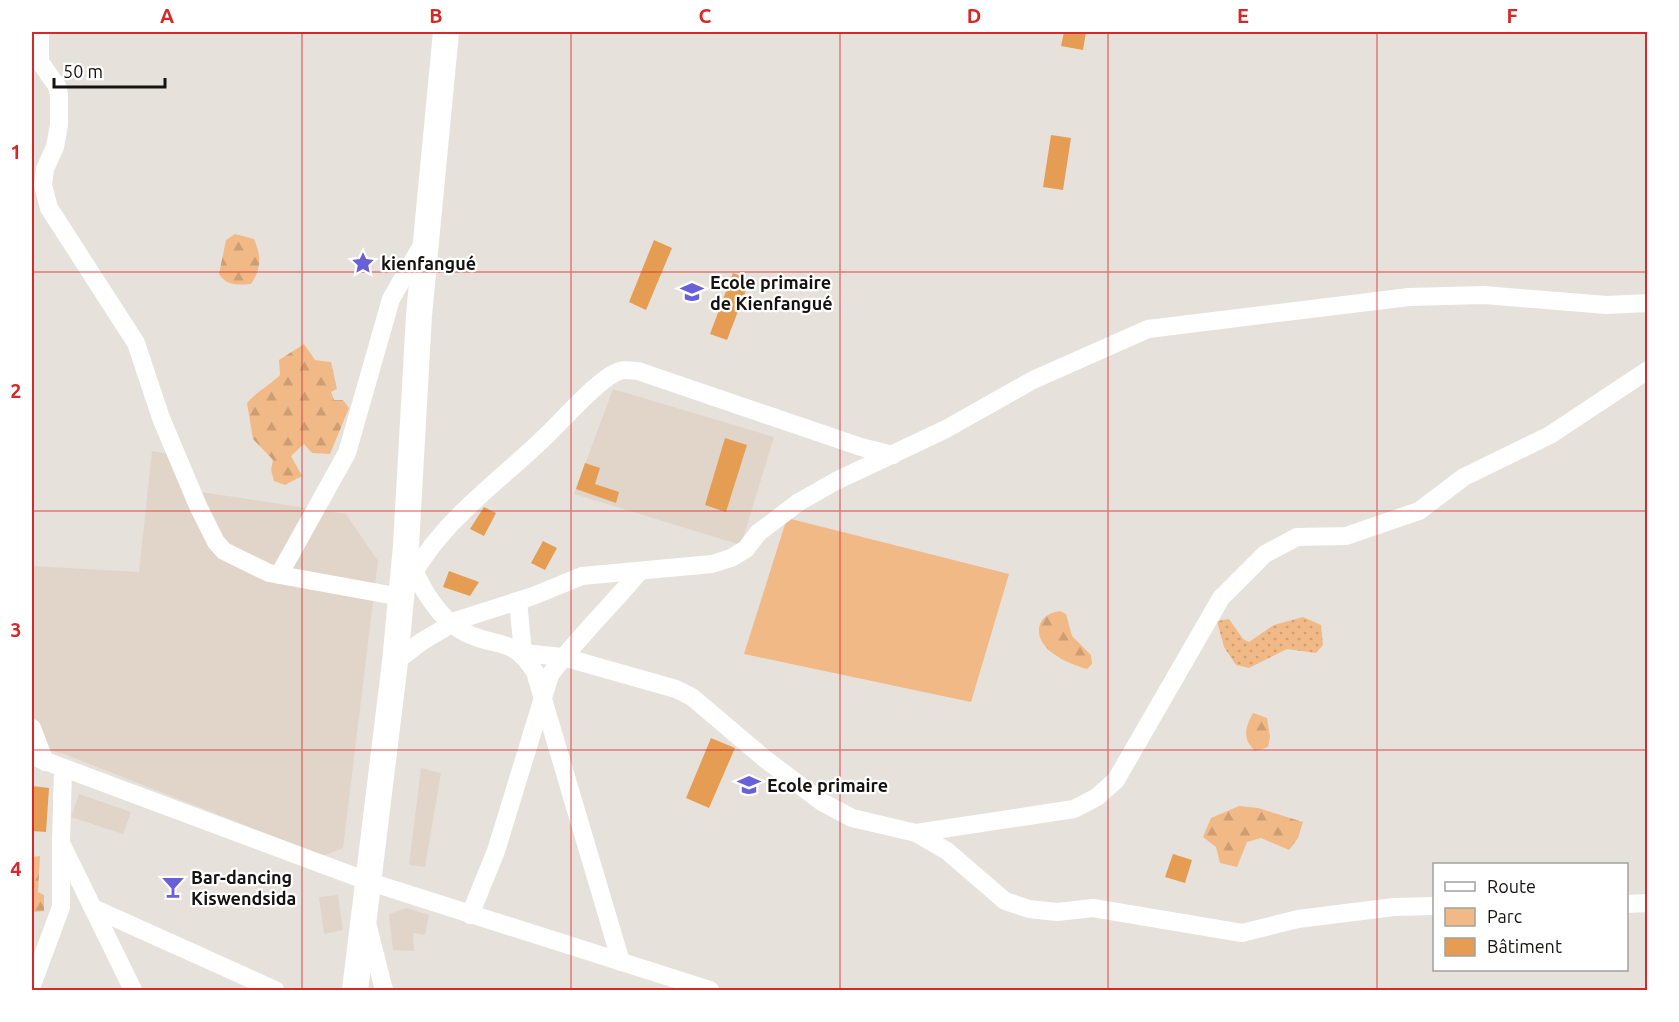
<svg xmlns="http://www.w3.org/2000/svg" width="1679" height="1022" viewBox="0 0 1679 1022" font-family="Ubuntu,sans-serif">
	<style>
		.built { fill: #e1d5ca }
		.grass { fill: url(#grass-dots) }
		.forest { fill: url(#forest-firs) }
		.park { fill: #f1b986 }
		.building { fill: #e59d54 }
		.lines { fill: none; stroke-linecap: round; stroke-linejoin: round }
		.street { stroke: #fff; stroke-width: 18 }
		.secondary { stroke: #fff; stroke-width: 26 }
		.grid { fill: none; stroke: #d62828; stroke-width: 1.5; stroke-opacity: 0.55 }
		.labels { text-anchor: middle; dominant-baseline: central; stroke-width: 4.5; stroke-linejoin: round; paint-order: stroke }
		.poi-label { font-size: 18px; font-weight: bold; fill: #151311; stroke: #fff; text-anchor: start }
		.neatline { fill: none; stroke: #d62828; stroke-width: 2 }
		.grid-label { font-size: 20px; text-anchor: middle; font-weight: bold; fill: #d62828 }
	</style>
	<defs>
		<pattern id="grass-dots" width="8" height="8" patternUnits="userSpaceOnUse" patternTransform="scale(1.5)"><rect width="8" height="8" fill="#f1b986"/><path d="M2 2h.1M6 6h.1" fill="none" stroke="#ce9e73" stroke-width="1.8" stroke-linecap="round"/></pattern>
		<pattern id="forest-firs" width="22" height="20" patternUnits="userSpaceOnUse" patternTransform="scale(1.5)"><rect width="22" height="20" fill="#f1b986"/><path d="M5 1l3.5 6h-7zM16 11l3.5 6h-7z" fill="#ce9e73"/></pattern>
	</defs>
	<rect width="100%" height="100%" fill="#e7e1db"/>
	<g class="built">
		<path d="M613 389 774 437 741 545 574 494Z"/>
		<path d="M152 451 175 455 188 490 346 514 378 561 343 848 323 856 64 754 32 746V566L139 572Z"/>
		<path d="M421 768 441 773 425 867 409 865Z"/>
		<path d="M79 794 131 812 123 834 71 817Z"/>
		<path d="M338 895 343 930 324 934 319 897Z"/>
		<path d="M407 908 429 915 425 935 413 933 414 951 393 950 389 914Z"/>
	</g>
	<path class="grass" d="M1303 617 1321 625 1323 645 1316 653 1287 649 1249 668 1236 665 1224 647 1217 621 1229 619 1243 639 1249 642 1274 625Z"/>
	<g class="forest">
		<path d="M235 234 254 239C261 255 262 268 251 284 237 285 227 286 219 274L226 240Z"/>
		<path d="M304 344 315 360 331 362 337 389 331 392 334 400H343L349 408 330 454 312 453 304 444 291 456 302 476 285 485 274 481 271 470 273 460 253 439 247 403C256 392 269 386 280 375L279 360Z"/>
		<path d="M1060 611 1066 614 1072 636 1091 655 1092 664 1087 669C1068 664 1032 648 1040 624 1044 615 1051 613 1060 611Z"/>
		<path d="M1253 713 1267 718 1270 737 1268 747 1255 751C1242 738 1245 728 1253 713Z"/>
		<path d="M1239 806 1258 808 1303 822 1298 838 1289 850 1261 838 1247 842 1237 867 1220 863 1216 847 1203 837 1211 818Z"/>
		<path d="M40 856 38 892 44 895V911L32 912V857Z"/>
	</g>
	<path class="park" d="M787 518 1009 574 971 702 744 654Z"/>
	<g class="building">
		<path d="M1064 32H1086L1083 50 1061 46Z"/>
		<path d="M1051 135 1071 138 1063 190 1043 187Z"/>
		<path d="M654 240 672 248 646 310 629 302Z"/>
		<path d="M733 273 750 280 727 340 710 334Z"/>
		<path d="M725 438 747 445 726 512 705 505Z"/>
		<path d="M585 463 600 468 595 484 619 492 616 503 576 489Z"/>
		<path d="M484 507 496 513 484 536 470 529Z"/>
		<path d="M543 541 557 548 545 570 531 563Z"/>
		<path d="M449 571 479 582 470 596 443 587Z"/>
		<path d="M711 738 735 748 709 808 686 798Z"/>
		<path d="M32 786 49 788 46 832 32 831Z"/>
		<path d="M1173 854 1192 860 1185 883 1165 877Z"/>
	</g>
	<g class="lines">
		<g class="street">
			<path d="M40 32V62L57 86 59 95V125L55 147 45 169 43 185 49 208 136 343 161 418 198 506 216 542 224 551 269 573 401 597C434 524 493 488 548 434 563 420 602 375 620 371 625 369 633 371 638 371L861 447 893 455"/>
			<path d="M411 561C419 586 440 620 464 632 496 649 512 635 535 672L621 962"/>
			<path d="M279 575 347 453 391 299 422 245"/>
			<path d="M518 601 523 653 563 657 676 689 692 697 765 759 822 802 852 818 916 833 947 851 1005 901 1029 909 1057 912 1093 908 1242 933 1298 919 1394 907 1434 906"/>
			<path d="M395 662 421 642 458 620 533 596 582 576 712 564 731 558 746 549 758 533 799 502 836 481 946 429 1033 380 1148 329 1409 297 1484 295 1606 305 1648 303"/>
			<path d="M32 728 45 762"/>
			<path d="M32 756 367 881 710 990"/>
			<path d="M63 769 61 843 133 990"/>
			<path d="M916 833 1074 809 1097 797 1116 780 1221 598 1265 554 1297 537 1346 536 1419 511 1464 477 1550 435 1648 370"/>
			<path d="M1626 904 1648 903"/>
			<path d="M93 908 275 990"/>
			<path d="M470 915 496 851 550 675C577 638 611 606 640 571"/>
			<path d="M367 923 384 990"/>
			<path d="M32 985 61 907V846"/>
		</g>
		<path class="secondary" d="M355 990 395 662 406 546 419 315 446 32"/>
	</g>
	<path class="grid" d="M302 32V990M571 32V990M840 32V990M1108 32V990M1377 32V990M32 272H1648M32 511H1648M32 750H1648"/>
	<defs>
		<g id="sight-bare" transform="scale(1.8)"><path d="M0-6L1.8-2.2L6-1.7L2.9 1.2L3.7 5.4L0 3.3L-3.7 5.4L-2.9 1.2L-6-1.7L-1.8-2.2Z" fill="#695fd9" stroke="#fff" stroke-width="2.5" paint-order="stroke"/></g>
		<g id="school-bare" transform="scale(1.8)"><path d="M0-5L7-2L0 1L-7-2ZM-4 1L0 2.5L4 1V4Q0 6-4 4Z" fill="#695fd9" stroke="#fff" stroke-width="2.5" paint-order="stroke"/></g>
		<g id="bar-bare" transform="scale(1.8)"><path d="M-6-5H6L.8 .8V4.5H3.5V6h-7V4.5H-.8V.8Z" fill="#695fd9" stroke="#fff" stroke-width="2.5" paint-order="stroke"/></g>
	</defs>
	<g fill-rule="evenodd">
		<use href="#sight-bare" x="363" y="263"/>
		<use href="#school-bare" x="692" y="292"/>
		<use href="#school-bare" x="749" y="785"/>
		<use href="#bar-bare" x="173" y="887"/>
	</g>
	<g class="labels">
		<g class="poi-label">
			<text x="381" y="263">kienfangué</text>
			<text x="710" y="282">Ecole primaire<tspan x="710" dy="21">de Kienfangué</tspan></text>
			<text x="767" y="785">Ecole primaire</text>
			<text x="191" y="877">Bar-dancing<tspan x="191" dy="21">Kiswendsida</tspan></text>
		</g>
	</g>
	<rect width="1679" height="1022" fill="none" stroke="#ffffff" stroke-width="66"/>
	<rect x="1433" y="863" width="195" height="108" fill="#ffffff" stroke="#a1a1a0" stroke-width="1.5"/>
	<rect x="1445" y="882" width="30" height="9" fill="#ffffff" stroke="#a1a1a0" stroke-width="1.5"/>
	<text x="1487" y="893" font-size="18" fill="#151311">Route</text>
	<rect x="1445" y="908" width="30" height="18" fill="#f1b986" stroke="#a1a1a0" stroke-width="1.5"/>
	<text x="1487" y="923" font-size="18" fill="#151311">Parc</text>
	<rect x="1445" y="938" width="30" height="18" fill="#e59d54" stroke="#a1a1a0" stroke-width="1.5"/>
	<text x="1487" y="953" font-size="18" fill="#151311">Bâtiment</text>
	<path d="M54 78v9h111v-9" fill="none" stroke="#151311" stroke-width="3"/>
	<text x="63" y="78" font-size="18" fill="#151311" stroke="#ffffff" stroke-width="4.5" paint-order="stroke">50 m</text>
	<rect x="33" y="33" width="1613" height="956" class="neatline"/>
	<g class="grid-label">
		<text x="167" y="23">A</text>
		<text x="436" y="23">B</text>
		<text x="705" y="23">C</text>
		<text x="974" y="23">D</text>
		<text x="1243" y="23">E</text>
		<text x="1512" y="23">F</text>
		<text x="16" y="159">1</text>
		<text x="16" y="398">2</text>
		<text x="16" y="637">3</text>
		<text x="16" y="876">4</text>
	</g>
</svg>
